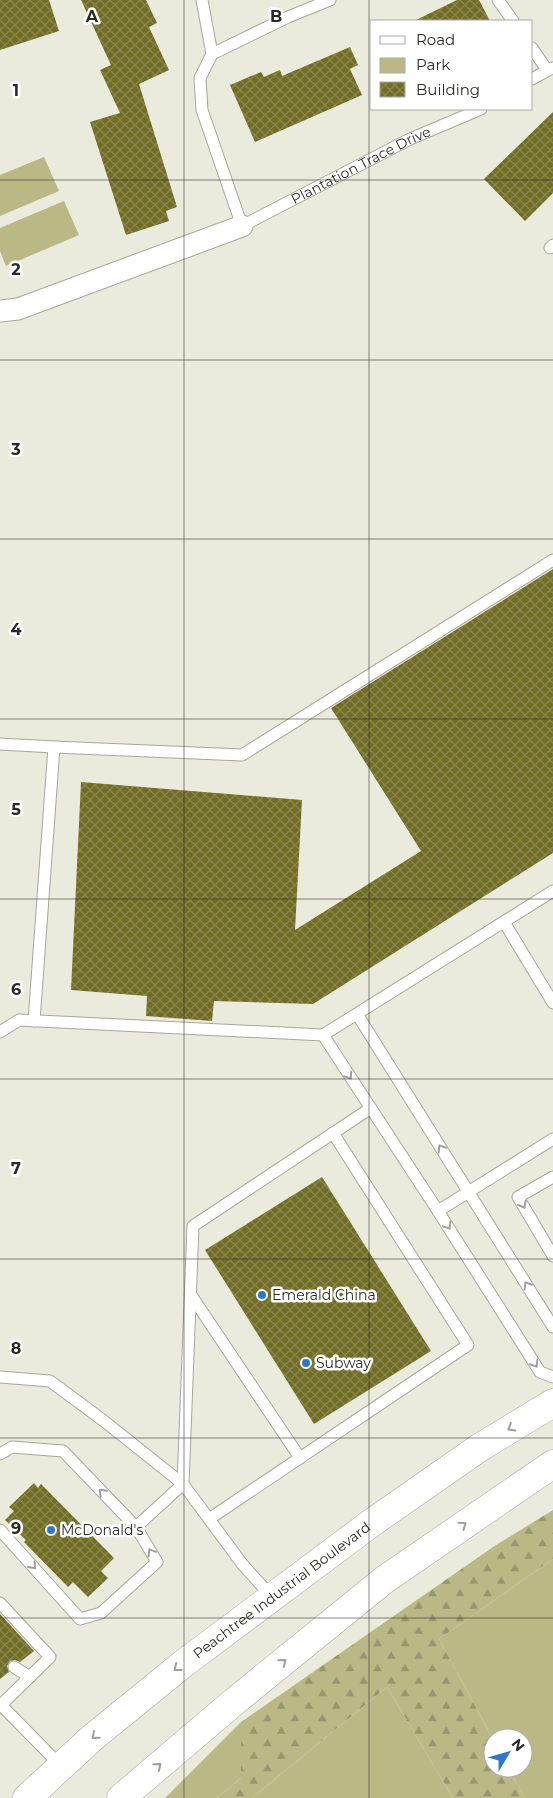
<svg xmlns="http://www.w3.org/2000/svg" width="553" height="1798" viewBox="0 0 553 1798" font-family="Montserrat,sans-serif">
	<style>
		.green { fill: #bab986 }
		.forest { fill: url(#forest-firs) }
		.building { fill: url(#building-cross-hatch) }
		.lines { fill: none; stroke-linecap: round; stroke-linejoin: round }
		.service-casing { stroke: #a7a79a; stroke-width: 13 }
		.minor-casing { stroke: #a7a79a; stroke-width: 23 }
		.trunk-casing { stroke: #a7a79a; stroke-width: 29 }
		.service { stroke: #fff; stroke-width: 11 }
		.minor { stroke: #fff; stroke-width: 21 }
		.trunk { stroke: #fff; stroke-width: 28 }
		.oneway { stroke: #9f9f9d }
		.grid { fill: none; stroke: #2a2a25; stroke-width: 1; stroke-opacity: 0.55 }
		.poi-dot { fill: #2d78c8; stroke: #fff; stroke-width: 2 }
		.labels { text-anchor: middle; dominant-baseline: central; stroke-width: 5; stroke-linejoin: round; paint-order: stroke }
		.street-label { font-size: 14px; fill: #2a2a25; stroke: #fff }
		.poi-label { font-size: 14px; fill: #2a2a25; stroke: #fff; text-anchor: start }
		.grid-label { font-size: 16px; text-anchor: middle; font-weight: bold; fill: #2a2a25; stroke: #fff; stroke-width: 5; stroke-linejoin: round; paint-order: stroke }
	</style>
	<defs>
		<pattern id="forest-firs" width="22" height="20" patternUnits="userSpaceOnUse" patternTransform="scale(1.25)"><rect width="22" height="20" fill="#bab986"/><path d="M5 1l3.5 6h-7zM16 11l3.5 6h-7z" fill="#97976d"/></pattern>
		<pattern id="building-cross-hatch" width="8" height="8" patternUnits="userSpaceOnUse" patternTransform="scale(1.25)"><rect width="8" height="8" fill="#716d23"/><path d="M0 0l8 8M0 8l8-8" fill="none" stroke="#888652"/></pattern>
	</defs>
	<rect width="100%" height="100%" fill="#eaebdd"/>
	<g class="green">
		<path d="M44 157 59 191 0 216V175Z"/>
		<path d="M64 201 79 235 6 266 0 251V228Z"/>
		<path d="M553 1559V1798H525L508 1768H523V1738H493V1739L439 1639Z"/>
		<path d="M387 1687 453 1798H252Z"/>
		<path d="M241 1722V1778L217 1798H165Z"/>
	</g>
	<path class="forest" d="M553 1510V1559L439 1639 493 1739V1768H508L525 1798H453L387 1687 252 1798H217L241 1778V1722L496 1545Z"/>
	<g class="building">
		<path d="M0 0H49L59 31 0 50Z"/>
		<path d="M81 0H146L157 23 149 27 169 70 139 84 177 207 166 211 169 221 126 235 90 122 120 113 100 70 111 65Z"/>
		<path d="M457 0H479L490 21H414Z"/>
		<path d="M350 47 358 65 350 69 362 95 255 142 230 85 261 72 264 77 280 70 282 76Z"/>
		<path d="M553 112V193L525 221 484 179Z"/>
		<path d="M553 569V853L313 1004 214 1001 212 1021 146 1016 147 996 71 990 81 782 302 800 295 930 421 851 331 708Z"/>
		<path d="M322 1177 431 1351 314 1424 205 1250Z"/>
		<path d="M34 1483 38 1488 41 1484 114 1558 101 1571 108 1578 88 1597 73 1582 68 1587 24 1542 26 1540 5 1520 14 1511 9 1507Z"/>
		<path d="M0 1614 34 1651 20 1662 15 1660 10 1661 7 1666 9 1672 0 1679Z"/>
	</g>
	<g class="lines">
		<g class="service-casing">
			<g id="service">
				<path id="s1" d="M202 0 212 54 200 78 202 110 242 226 410 139 481 109"/>
				<path d="M498 0 513 21"/>
				<path d="M532 48 547 70"/>
				<path d="M212 54 288 17 330 0"/>
				<path d="M532 79 552 68"/>
				<path d="M550 248 553 245"/>
				<path d="M0 744 54 747 34 1021"/>
				<path d="M54 747 242 755 553 560"/>
				<path d="M504 922 553 1003"/>
				<path d="M357 1014 553 1327"/>
				<path d="M0 1032 19 1020 323 1035 553 891"/>
				<path d="M323 1035 438 1211 540 1372 553 1377"/>
				<path d="M553 1177 518 1197 553 1256"/>
				<path d="M438 1211 553 1139"/>
				<path d="M191 1295 300 1458"/>
				<path d="M0 1377 50 1381 104 1421 183 1484 136 1527"/>
				<path d="M0 1454 12 1447 63 1451 136 1527 157 1562 101 1613 80 1619 0 1530"/>
				<path d="M209 1519 468 1345 333 1133"/>
				<path d="M272 1597 243 1565 183 1484 193 1226 371 1108"/>
				<path d="M0 1603 50 1657 0 1706"/>
				<path d="M14 1667 30 1677"/>
				<path d="M1 1705 61 1766"/>
			</g>
		</g>
		<g class="minor-casing">
			<path id="minor" d="M0 311 18 309 242 226"/>
		</g>
		<g class="trunk-casing">
			<g id="trunk">
				<path id="s2" d="M27 1798 92 1738 183 1664 370 1524 479 1448 553 1403"/>
				<path d="M121 1798 235 1701 384 1580 553 1464"/>
			</g>
		</g>
		<use href="#service" class="service"/>
		<use href="#minor" class="minor"/>
		<use href="#trunk" class="trunk"/>
	</g>
	<defs><path id="oneway-chevron" d="M-2-3.5L2.5 0L-2 3.5" fill="none" stroke-width="1.6" stroke-linecap="round" stroke-linejoin="round" transform="scale(1.25)"/></defs>
	<g class="oneway">
		<use href="#oneway-chevron" transform="translate(349 1076) rotate(57)"/>
		<use href="#oneway-chevron" transform="translate(441 1148) rotate(-122)"/>
		<use href="#oneway-chevron" transform="translate(523 1205) rotate(61)"/>
		<use href="#oneway-chevron" transform="translate(448 1226) rotate(58)"/>
		<use href="#oneway-chevron" transform="translate(527 1285) rotate(-122)"/>
		<use href="#oneway-chevron" transform="translate(535 1364) rotate(58)"/>
		<use href="#oneway-chevron" transform="translate(511 1428) rotate(149)"/>
		<use href="#oneway-chevron" transform="translate(102 1492) rotate(-134)"/>
		<use href="#oneway-chevron" transform="translate(463 1525) rotate(-35)"/>
		<use href="#oneway-chevron" transform="translate(151 1552) rotate(-121)"/>
		<use href="#oneway-chevron" transform="translate(33 1566) rotate(48)"/>
		<use href="#oneway-chevron" transform="translate(283 1662) rotate(-39)"/>
		<use href="#oneway-chevron" transform="translate(177 1668) rotate(142)"/>
		<use href="#oneway-chevron" transform="translate(95 1736) rotate(139)"/>
		<use href="#oneway-chevron" transform="translate(158 1766) rotate(-40)"/>
	</g>
	<path class="grid" d="M184 0V1798M369 0V1798M0 180H553M0 360H553M0 539H553M0 719H553M0 899H553M0 1079H553M0 1259H553M0 1438H553M0 1618H553"/>
	<g class="poi-dot">
		<circle cx="262" cy="1295" r="5"/>
		<circle cx="306" cy="1363" r="5"/>
		<circle cx="51" cy="1530" r="5"/>
	</g>
	<g class="labels">
		<g class="street-label">
			<text stroke="none"><textPath href="#s1" startOffset="370">Plantation Trace Drive</textPath></text>
			<text stroke="none"><textPath href="#s2" startOffset="329">Peachtree Industrial Boulevard</textPath></text>
		</g>
		<g class="poi-label">
			<text x="272" y="1295">Emerald China</text>
			<text x="316" y="1363">Subway</text>
			<text x="61" y="1530">McDonald's</text>
		</g>
	</g>
	<g class="grid-label">
		<text x="92" y="22">A</text>
		<text x="276" y="22">B</text>
		<text x="16" y="96">1</text>
		<text x="16" y="275">2</text>
		<text x="16" y="455">3</text>
		<text x="16" y="635">4</text>
		<text x="16" y="815">5</text>
		<text x="16" y="995">6</text>
		<text x="16" y="1174">7</text>
		<text x="16" y="1354">8</text>
		<text x="16" y="1534">9</text>
	</g>
	<rect x="370" y="20" width="162" height="90" fill="#ffffff" stroke="#aaaaa8"/>
	<rect x="380" y="36" width="25" height="8" fill="#ffffff" stroke="#aaaaa8"/>
	<text x="416" y="45" font-size="15" fill="#2a2a25">Road</text>
	<rect x="380" y="58" width="25" height="15" fill="#bab986" stroke="#aaaaa8"/>
	<text x="416" y="70" font-size="15" fill="#2a2a25">Park</text>
	<rect x="380" y="82" width="25" height="15" fill="url(#building-cross-hatch)" stroke="#aaaaa8"/>
	<text x="416" y="95" font-size="15" fill="#2a2a25">Building</text>
	<g transform="translate(508 1753) rotate(52)"><circle r="24" fill="#ffffff" stroke="#aaaaa8"/>
	<path d="M0-4L9 19L0 12L-9 19Z" fill="#2d78c8"/>
	<text y="-8" font-size="14" font-weight="bold" text-anchor="middle" fill="#2a2a25">N</text>
	</g>
</svg>
